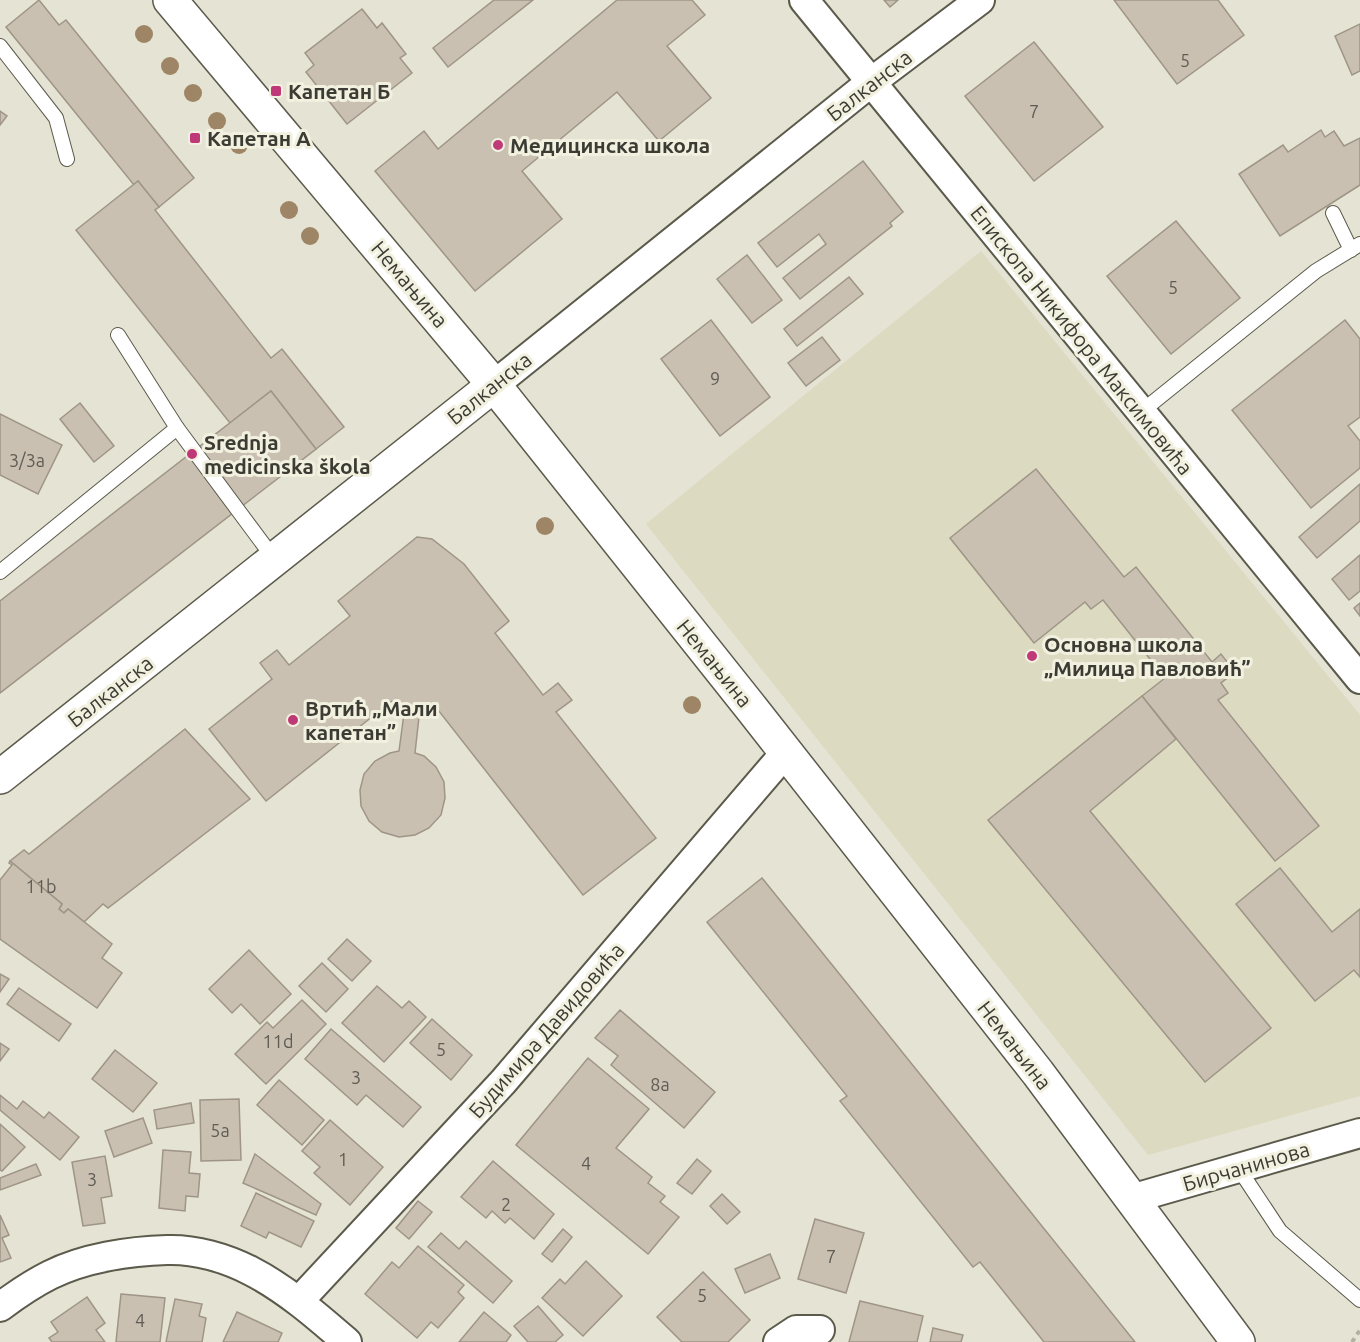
<svg xmlns="http://www.w3.org/2000/svg" width="1360" height="1342" viewBox="0 0 1360 1342" font-family="Ubuntu,sans-serif">
	<style>
		.built { fill: #dcdac1 }
		.building { fill: #c9c0b2; stroke: #9e9587; stroke-width: 1.5 }
		.lines { fill: none; stroke-linecap: round; stroke-linejoin: round }
		.lane-casing { stroke: #5b5a4b; stroke-width: 16 }
		.street-casing { stroke: #5b5a4b; stroke-width: 32 }
		.secondary-casing { stroke: #5b5a4b; stroke-width: 36 }
		.path { stroke: #b2b0a3; stroke-width: 4; stroke-dasharray: 4.5 4.5; stroke-linecap: butt }
		.lane { stroke: #fff; stroke-width: 14 }
		.street { stroke: #fff; stroke-width: 28 }
		.secondary { stroke: #fff; stroke-width: 33 }
		.tree { fill: #9e8565 }
		.poi-dot { fill: #bf3979; stroke: #f2f1e0; stroke-width: 2 }
		.labels { text-anchor: middle; dominant-baseline: central; stroke-width: 6; stroke-linejoin: round; paint-order: stroke }
		.number-label { font-size: 18px; fill: #5f5c54 }
		.street-label { font-size: 21px; fill: #3c3b34; stroke: #f2f1e0 }
		.poi-label { font-size: 21px; font-weight: bold; fill: #3c3b34; stroke: #f2f1e0; text-anchor: start }
	</style>
	<rect width="100%" height="100%" fill="#e5e3d3"/>
	<path class="built" d="M981 251 1360 715V1096L1148 1155 646 524Z"/>
	<g class="building">
		<path d="M39 0 59 25 66 20 194 178 159 207 138 181 134 185 6 27Z"/>
		<path d="M494 0H533L448 67 433 48Z"/>
		<path d="M617 0H692L705 15 667 46 711 98 659 141 617 92 522 171 562 219 475 291 375 171 424 131 438 149Z"/>
		<path d="M884 0H898L890 7Z"/>
		<path d="M1114 0H1218L1244 35 1177 84Z"/>
		<path d="M362 9 377 28 382 23 406 54 400 58 412 73 347 124 306 72 314 65 305 53Z"/>
		<path d="M1360 24V71L1352 75 1335 36Z"/>
		<path d="M1034 42 1103 127 1034 181 965 96Z"/>
		<path d="M0 111 7 116 0 125Z"/>
		<path d="M1321 130 1325 137 1334 131 1344 146 1360 138V185L1280 236 1239 174 1283 145 1288 152Z"/>
		<path d="M863 161 903 212 890 223 892 226 800 299 783 278 826 244 819 234 777 267 758 243Z"/>
		<path d="M138 181 159 207 155 210 271 358 282 349 344 427 316 449 271 391 230 423 76 230Z"/>
		<path d="M1176 221 1240 298 1171 354 1107 276Z"/>
		<path d="M747 255 782 300 752 323 717 279Z"/>
		<path d="M849 277 863 294 797 346 784 329Z"/>
		<path d="M711 320 770 397 720 436 661 359Z"/>
		<path d="M1345 320 1360 339V417L1348 426 1360 441V468L1311 508 1232 410Z"/>
		<path d="M822 337 840 360 806 386 788 363Z"/>
		<path d="M271 391 316 449 0 693V601Z"/>
		<path d="M80 403 114 446 94 462 60 419Z"/>
		<path d="M0 414 62 445 38 494 0 475Z"/>
		<path d="M1036 469 1124 577 1136 567 1212 662 1221 654 1235 672 1221 683 1228 693 1218 700 1319 826 1275 861 1142 696 1165 678 1103 600 1091 609 1085 602 1034 643 950 538Z"/>
		<path d="M1360 484V521L1317 558 1299 537Z"/>
		<path d="M417 537 432 539 464 564 509 621 495 633 543 695 558 683 572 700 556 712 656 838 583 895 435 706 420 708 415 753 424 756 436 767 444 782 445 798 441 815 429 828 415 835 399 837 382 832 369 821 361 806 360 790 364 774 375 761 390 753 399 751 405 706 392 701 266 801 209 729 272 679 260 663 277 650 289 665 350 616 338 601Z"/>
		<path d="M1360 555V591L1349 600 1332 579Z"/>
		<path d="M1360 603V616L1354 608Z"/>
		<path d="M1142 696 1176 739 1090 811 1271 1028 1205 1082 988 820Z"/>
		<path d="M185 729 250 799 108 908 103 904 84 922 68 909 64 913 59 909 62 904 10 861 24 850 29 854Z"/>
		<path d="M10 861 62 904 59 909 64 913 68 909 112 944 102 958 122 973 97 1008 0 939V880L12 865 9 863Z"/>
		<path d="M1280 868 1332 932 1360 909V977L1354 970 1315 1001 1236 904Z"/>
		<path d="M762 878 854 992 1135 1342H1044L980 1262 973 1267 840 1101 847 1096 707 922Z"/>
		<path d="M347 939 371 961 352 981 328 959Z"/>
		<path d="M249 950 291 994 260 1024 241 1004 232 1013 209 989Z"/>
		<path d="M322 963 348 989 326 1012 299 986Z"/>
		<path d="M0 974 9 979 0 992Z"/>
		<path d="M377 986 402 1008 409 1001 426 1017 384 1062 342 1023Z"/>
		<path d="M19 988 71 1024 59 1041 7 1004Z"/>
		<path d="M302 1000 326 1024 266 1084 235 1054 267 1022 273 1028Z"/>
		<path d="M620 1010 715 1092 684 1128 611 1065 618 1056 595 1038Z"/>
		<path d="M432 1019 472 1055 451 1080 410 1043Z"/>
		<path d="M331 1029 421 1107 403 1127 366 1095 357 1105 305 1059Z"/>
		<path d="M0 1043 9 1049 0 1061Z"/>
		<path d="M115 1050 157 1083 133 1112 92 1079Z"/>
		<path d="M588 1058 649 1109 616 1148 652 1177 648 1183 665 1196 660 1202 679 1217 648 1254 516 1145Z"/>
		<path d="M279 1080 324 1120 302 1145 257 1105Z"/>
		<path d="M0 1095 17 1109 23 1101 44 1118 49 1112 79 1137 60 1160 0 1110Z"/>
		<path d="M239 1099 241 1160 201 1161 200 1100Z"/>
		<path d="M191 1103 194 1123 157 1129 154 1110Z"/>
		<path d="M143 1118 152 1143 114 1157 105 1131Z"/>
		<path d="M330 1120 383 1167 350 1205 314 1173 320 1167 302 1151Z"/>
		<path d="M0 1124 25 1147 2 1171 0 1170Z"/>
		<path d="M163 1150 191 1152 189 1173 200 1174 198 1197 186 1196 185 1211 159 1208Z"/>
		<path d="M255 1154 321 1204 316 1215 243 1183Z"/>
		<path d="M105 1156 112 1196 101 1198 105 1223 83 1226 72 1162Z"/>
		<path d="M697 1159 711 1171 692 1194 677 1183Z"/>
		<path d="M493 1161 554 1214 534 1239 510 1218 505 1223 492 1211 486 1218 461 1197Z"/>
		<path d="M36 1164 41 1175 0 1190V1178Z"/>
		<path d="M256 1193 314 1221 301 1247 269 1232 266 1238 241 1226Z"/>
		<path d="M722 1194 740 1212 727 1224 710 1206Z"/>
		<path d="M418 1201 432 1212 409 1239 396 1228Z"/>
		<path d="M0 1215 9 1235 2 1238 11 1258 0 1262Z"/>
		<path d="M815 1219 864 1233 846 1293 798 1279Z"/>
		<path d="M563 1229 572 1237 552 1262 542 1254Z"/>
		<path d="M441 1233 459 1249 466 1241 512 1281 493 1303 428 1247Z"/>
		<path d="M418 1246 464 1285 458 1292 464 1298 438 1328 431 1322 417 1338 365 1294 392 1262 399 1268Z"/>
		<path d="M770 1254 780 1278 745 1293 735 1269Z"/>
		<path d="M586 1261 622 1296 583 1336 542 1298 560 1279 565 1284Z"/>
		<path d="M703 1272 750 1320 728 1342H682L657 1317Z"/>
		<path d="M121 1294 165 1298 160 1342H116Z"/>
		<path d="M87 1297 105 1323 96 1330 105 1342H52L49 1338 58 1332 51 1322Z"/>
		<path d="M175 1299 202 1304 199 1316 206 1318 202 1342H166Z"/>
		<path d="M860 1301 923 1316 917 1342H849Z"/>
		<path d="M538 1306 563 1335 555 1342H528L514 1326Z"/>
		<path d="M237 1312 282 1333 278 1342H223Z"/>
		<path d="M484 1312 511 1335 506 1342H459Z"/>
		<path d="M933 1328 963 1335 961 1342H930Z"/>
	</g>
	<g class="lines">
		<g class="lane-casing">
			<g id="lane">
				<path d="M0 46 56 118 67 159"/>
				<path d="M1333 213 1351 250"/>
				<path d="M1141 412 1316 271 1360 244"/>
				<path d="M177 428 275 560"/>
				<path d="M0 572 177 428 118 335"/>
				<path d="M1239 1169 1280 1231 1360 1300"/>
			</g>
		</g>
		<g class="street-casing">
			<g id="street">
				<path d="M804 0 1360 679"/>
				<path d="M494 385 870 83 980 0"/>
				<path d="M1131 1199 1360 1133"/>
				<path d="M299 1301 503 1082 786 752"/>
				<path d="M0 1307C16 1295 32 1284 50 1275 84 1258 129 1251 167 1250 195 1249 226 1258 251 1271 286 1289 317 1316 347 1342"/>
				<path d="M778 1342 796 1330H820"/>
			</g>
		</g>
		<g class="secondary-casing">
			<g id="secondary">
				<path d="M170 0 494 385 752 709 1038 1073 1238 1342"/>
				<path d="M0 777 494 385"/>
			</g>
		</g>
		<path class="path" d="M1352 1342 1360 1330"/>
		<use href="#lane" class="lane"/>
		<use href="#street" class="street"/>
		<use href="#secondary" class="secondary"/>
	</g>
	<g class="tree">
		<circle cx="144" cy="34" r="9"/>
		<circle cx="170" cy="66" r="9"/>
		<circle cx="193" cy="93" r="9"/>
		<circle cx="217" cy="121" r="9"/>
		<circle cx="239" cy="145" r="9"/>
		<circle cx="289" cy="210" r="9"/>
		<circle cx="310" cy="236" r="9"/>
		<circle cx="545" cy="526" r="9"/>
		<circle cx="692" cy="705" r="9"/>
	</g>
	<g class="poi-dot">
		<rect x="270" y="85" width="12" height="12" rx="3"/>
		<rect x="189" y="132" width="12" height="12" rx="3"/>
		<circle cx="498" cy="145" r="6"/>
		<circle cx="192" cy="454" r="6"/>
		<circle cx="1032" cy="656" r="6"/>
		<circle cx="293" cy="720" r="6"/>
	</g>
	<g class="labels">
		<g class="number-label">
			<text x="1185" y="60">5</text>
			<text x="1034" y="111">7</text>
			<text x="1173" y="287">5</text>
			<text x="715" y="378">9</text>
			<text x="27" y="460">3/3a</text>
			<text x="41" y="886">11b</text>
			<text x="278" y="1041">11d</text>
			<text x="441" y="1049">5</text>
			<text x="356" y="1077">3</text>
			<text x="660" y="1084">8a</text>
			<text x="220" y="1130">5a</text>
			<text x="343" y="1159">1</text>
			<text x="586" y="1163">4</text>
			<text x="92" y="1179">3</text>
			<text x="506" y="1204">2</text>
			<text x="831" y="1256">7</text>
			<text x="702" y="1295">5</text>
			<text x="140" y="1320">4</text>
		</g>
		<g class="street-label">
			<text transform="translate(869 85) rotate(-38)">Балканска</text>
			<text transform="translate(410 284) rotate(50)">Немањина</text>
			<text transform="translate(1082 340) rotate(51)">Епископа Никифора Максимовића</text>
			<text transform="translate(489 388) rotate(-39)">Балканска</text>
			<text transform="translate(715 663) rotate(51)">Немањина</text>
			<text transform="translate(110 691) rotate(-38)">Балканска</text>
			<text transform="translate(546 1030) rotate(-49)">Будимира Давидовића</text>
			<text transform="translate(1015 1045) rotate(52)">Немањина</text>
			<text transform="translate(1246 1166) rotate(-16)">Бирчанинова</text>
		</g>
		<g class="poi-label">
			<text x="288" y="91">Капетан Б</text>
			<text x="207" y="138">Капетан А</text>
			<text x="510" y="145">Медицинска школа</text>
			<text x="204" y="442">Srednja<tspan x="204" dy="24">medicinska škola</tspan></text>
			<text x="1044" y="644">Основна школа<tspan x="1044" dy="24">„Милица Павловић”</tspan></text>
			<text x="305" y="708">Вртић „Мали<tspan x="305" dy="24">капетан”</tspan></text>
		</g>
	</g>
</svg>
